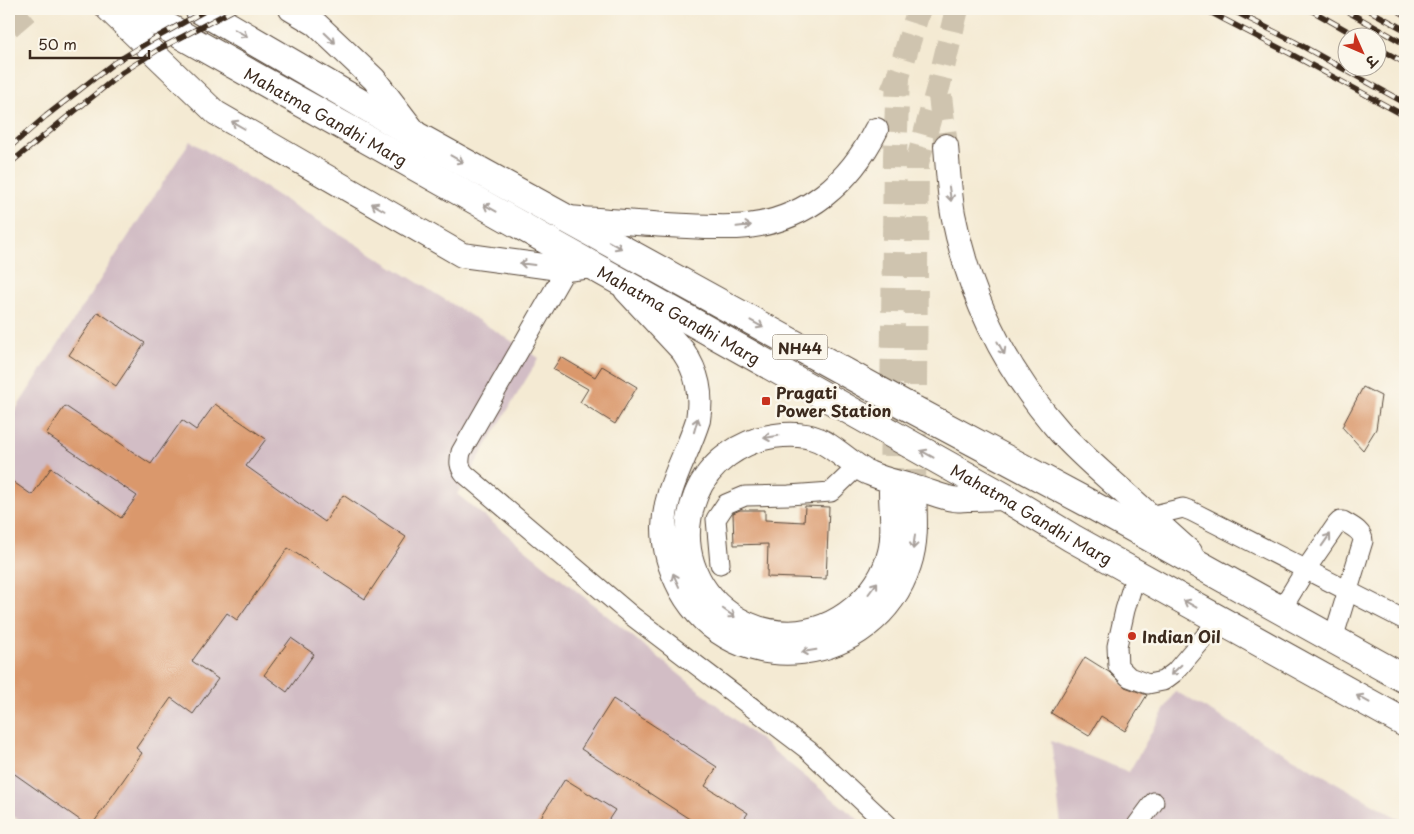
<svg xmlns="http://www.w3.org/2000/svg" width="1414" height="834" viewBox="0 0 1414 834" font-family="'Playpen Sans','Playpen Sans Deva',sans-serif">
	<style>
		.industrial { fill: #d2bdc5 }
		.building { fill: #da986c }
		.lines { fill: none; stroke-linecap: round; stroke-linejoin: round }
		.major-tunnel { stroke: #cfc4af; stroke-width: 24; stroke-dasharray: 24 12; stroke-linecap: butt }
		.minor-casing { stroke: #574739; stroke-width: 21 }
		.major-casing { stroke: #574739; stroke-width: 26 }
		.highway-casing { stroke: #574739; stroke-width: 30 }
		.minor { stroke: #fff; stroke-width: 19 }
		.major { stroke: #fff; stroke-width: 24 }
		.highway { stroke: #fff; stroke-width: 28 }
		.rail-casing { stroke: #3b2a1e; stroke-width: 5.5 }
		.rail { stroke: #fbf7ec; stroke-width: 4; stroke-dasharray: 11; stroke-linecap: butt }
		.oneway { stroke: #a79f9a }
		.poi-dot { fill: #c8321e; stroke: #fbf7ec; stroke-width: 2 }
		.labels { text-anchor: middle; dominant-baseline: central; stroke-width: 5; stroke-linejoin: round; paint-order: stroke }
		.shield { fill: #fbf7ec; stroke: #75685c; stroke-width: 1 }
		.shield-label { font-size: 15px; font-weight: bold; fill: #3b2a1e }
		.street-label { font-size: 16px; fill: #3b2a1e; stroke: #fbf7ec }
		.poi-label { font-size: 16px; font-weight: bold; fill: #3b2a1e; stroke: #fbf7ec; text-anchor: start }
	</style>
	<rect width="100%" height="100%" fill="#fbf7ec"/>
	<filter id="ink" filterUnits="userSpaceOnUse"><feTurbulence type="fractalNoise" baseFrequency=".02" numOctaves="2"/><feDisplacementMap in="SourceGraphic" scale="10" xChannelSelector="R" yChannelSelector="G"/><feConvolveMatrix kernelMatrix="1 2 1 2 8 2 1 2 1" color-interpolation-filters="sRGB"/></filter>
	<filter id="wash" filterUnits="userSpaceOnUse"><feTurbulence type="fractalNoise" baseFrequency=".0096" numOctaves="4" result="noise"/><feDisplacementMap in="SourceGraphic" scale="20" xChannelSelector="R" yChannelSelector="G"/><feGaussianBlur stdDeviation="1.12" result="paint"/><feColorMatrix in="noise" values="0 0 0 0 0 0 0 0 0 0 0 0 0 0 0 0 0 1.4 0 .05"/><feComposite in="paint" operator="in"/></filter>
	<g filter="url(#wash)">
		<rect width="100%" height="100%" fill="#f4ead3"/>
		<g class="industrial">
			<path d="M190 141 539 358 457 494 865 825H25L9 813V420Z"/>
			<path d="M1175 691 1405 822V825H1061L1051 741 1129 772Z"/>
		</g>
		<g id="blocks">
			<g class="building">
				<path d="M98 312 145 343 116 386 69 355Z"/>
				<path d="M561 357 595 377 602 366 637 387 615 424 580 402 588 389 553 369Z"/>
				<path d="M1363 387 1381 396 1376 429 1363 450 1342 427Z"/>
				<path d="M215 404 266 439 246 466 325 522 343 495 406 537 365 599 288 548 237 620 227 613 192 661 218 679 193 714 171 698 136 748 142 753 92 825H87L9 770V479L32 495 51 468 121 518 137 496 46 434 65 406 151 464 182 420 196 430Z"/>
				<path d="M805 506 829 507 826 579 767 577 768 544 734 545 733 513 740 510H765V520L804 522Z"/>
				<path d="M291 638 314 654 287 692 264 675Z"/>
				<path d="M1085 657 1109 672 1125 687 1147 695 1125 731 1101 716 1089 736 1051 713Z"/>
				<path d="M613 699 717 767 705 786 748 813 740 825H687L691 820 581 749Z"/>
				<path d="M565 779 615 810 605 825H536Z"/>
			</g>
		</g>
	</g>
	<g filter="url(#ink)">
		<use href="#blocks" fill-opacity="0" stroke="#574739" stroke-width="1"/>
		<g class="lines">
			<g class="major-tunnel">
				<path d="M9 26 29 9"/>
				<path d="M892 92 898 77 919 9"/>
				<path d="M940 96 946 146"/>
				<path d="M891 492 895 157 898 77"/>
				<path d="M914 494 917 163 939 84 957 9"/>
			</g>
			<g class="minor-casing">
				<g id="minor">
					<path d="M566 269 461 452C459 462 459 467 465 474L632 616 808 750 888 825"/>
					<path d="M1150 516 1179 509 1183 508 1191 511 1405 620"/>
					<path d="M720 564 716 519 726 504 745 496 789 495 831 492 858 466"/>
					<path d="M1136 574 1125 610 1117 646 1118 666 1129 677 1148 684 1163 681 1175 672 1219 620"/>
					<path d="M1281 610 1306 569 1337 524 1340 521H1343C1351 526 1363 531 1363 541L1333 639"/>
					<path d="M1137 825 1154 802"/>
				</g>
			</g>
			<g class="major-casing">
				<g id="major">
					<path d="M108 9 216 113 462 255 566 269 593 266"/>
					<path d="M291 9 316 24 374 79 416 134"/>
					<path d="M946 146C948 169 949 191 953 214 969 296 1006 371 1061 433 1079 453 1099 470 1119 488 1143 509 1166 531 1190 552"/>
					<path d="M566 218C600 220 634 223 668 225 694 226 722 229 748 226 807 219 850 182 876 130"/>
					<path d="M626 290 683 351C698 373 702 394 698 420 686 458 665 488 664 528 664 550 671 571 681 590 734 686 876 667 909 565 917 541 915 518 914 494"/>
					<path d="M891 492C891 512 895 532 890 552 885 574 872 593 854 608 774 675 656 595 696 495 709 463 740 441 774 436 788 434 806 434 819 440 830 445 840 454 850 461 856 465 863 471 869 473 884 480 901 483 916 488 928 491 941 497 953 499 957 500 963 499 968 499 980 499 993 498 1006 498"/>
				</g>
			</g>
			<g class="highway-casing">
				<g id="highway">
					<path id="s1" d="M135 9 1006 498 1072 538 1405 723"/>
					<path d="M199 9 420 138 903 404 1090 504 1405 679"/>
				</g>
			</g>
			<use href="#minor" class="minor"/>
			<use href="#major" class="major"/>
			<use href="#highway" class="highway"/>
			<g class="rail-casing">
				<g id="rail">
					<path d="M1204 9 1289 53 1405 116"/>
					<path d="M1230 9 1295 42 1405 103"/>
					<path d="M1309 9 1360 38"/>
					<path d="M1343 9 1405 44"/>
					<path d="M1367 9 1405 30"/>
					<path d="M1395 9 1405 15"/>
					<path d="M1376 47 1405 63"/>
					<path d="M9 148 46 116 114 63 152 40 208 9"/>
					<path d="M9 164 123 72 161 48 235 9"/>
				</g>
			</g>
			<use href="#rail" class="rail"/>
		</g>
		<defs><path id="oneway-shaft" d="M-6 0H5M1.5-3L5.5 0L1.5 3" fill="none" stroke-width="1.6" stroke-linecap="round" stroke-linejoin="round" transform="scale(1.25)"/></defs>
		<g class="oneway">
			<use href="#oneway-shaft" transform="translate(241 33) rotate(30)"/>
			<use href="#oneway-shaft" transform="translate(330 38) rotate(44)"/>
			<use href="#oneway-shaft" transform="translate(238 125) rotate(-150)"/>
			<use href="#oneway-shaft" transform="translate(457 159) rotate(29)"/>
			<use href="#oneway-shaft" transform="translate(950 194) rotate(82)"/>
			<use href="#oneway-shaft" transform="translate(378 207) rotate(-150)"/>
			<use href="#oneway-shaft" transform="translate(490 208) rotate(-151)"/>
			<use href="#oneway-shaft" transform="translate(744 226) rotate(-6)"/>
			<use href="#oneway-shaft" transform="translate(615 245) rotate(29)"/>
			<use href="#oneway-shaft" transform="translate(527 264) rotate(-173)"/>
			<use href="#oneway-shaft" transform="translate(757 324) rotate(29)"/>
			<use href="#oneway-shaft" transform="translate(1001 348) rotate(61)"/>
			<use href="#oneway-shaft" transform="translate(696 425) rotate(-74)"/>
			<use href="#oneway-shaft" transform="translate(771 437) rotate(171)"/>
			<use href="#oneway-shaft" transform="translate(927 454) rotate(-151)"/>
			<use href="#oneway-shaft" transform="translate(1326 540) rotate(-55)"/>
			<use href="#oneway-shaft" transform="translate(914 542) rotate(98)"/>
			<use href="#oneway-shaft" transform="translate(676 580) rotate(-114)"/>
			<use href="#oneway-shaft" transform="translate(873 588) rotate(-53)"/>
			<use href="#oneway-shaft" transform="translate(1190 604) rotate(-151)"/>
			<use href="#oneway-shaft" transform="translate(729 613) rotate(35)"/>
			<use href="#oneway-shaft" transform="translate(809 651) rotate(171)"/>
			<use href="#oneway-shaft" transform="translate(1176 670) rotate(136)"/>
			<use href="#oneway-shaft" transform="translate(1363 699) rotate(-151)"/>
		</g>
	</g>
	<g class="poi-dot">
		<rect x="761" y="396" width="10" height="10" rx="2.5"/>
		<circle cx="1132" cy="636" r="5"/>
	</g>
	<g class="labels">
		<rect class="shield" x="772.5" y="334.5" width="55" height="25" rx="4"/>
		<g class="shield-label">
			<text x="800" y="347">NH44</text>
		</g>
		<g class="street-label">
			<text stroke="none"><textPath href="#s1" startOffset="219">Mahatma Gandhi Marg</textPath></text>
			<text stroke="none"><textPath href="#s1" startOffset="624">Mahatma Gandhi Marg</textPath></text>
			<text stroke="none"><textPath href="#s1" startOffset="1029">Mahatma Gandhi Marg</textPath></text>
		</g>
		<g class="poi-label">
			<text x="776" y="392">Pragati<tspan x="776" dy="18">Power Station</tspan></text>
			<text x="1142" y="636">Indian Oil</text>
		</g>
	</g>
	<rect width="1414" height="834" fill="none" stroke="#fbf7ec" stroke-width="30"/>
	<g transform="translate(1362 52) rotate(135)"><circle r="24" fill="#fbf7ec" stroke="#aea59a"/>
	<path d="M0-4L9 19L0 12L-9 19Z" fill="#c8321e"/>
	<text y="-8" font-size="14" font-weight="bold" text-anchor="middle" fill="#3b2a1e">उ</text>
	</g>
	<path d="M30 50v8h119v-8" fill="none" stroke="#3b2a1e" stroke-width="2.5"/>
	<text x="38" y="50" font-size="15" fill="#3b2a1e" stroke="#fbf7ec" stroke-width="4" paint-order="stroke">50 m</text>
</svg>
